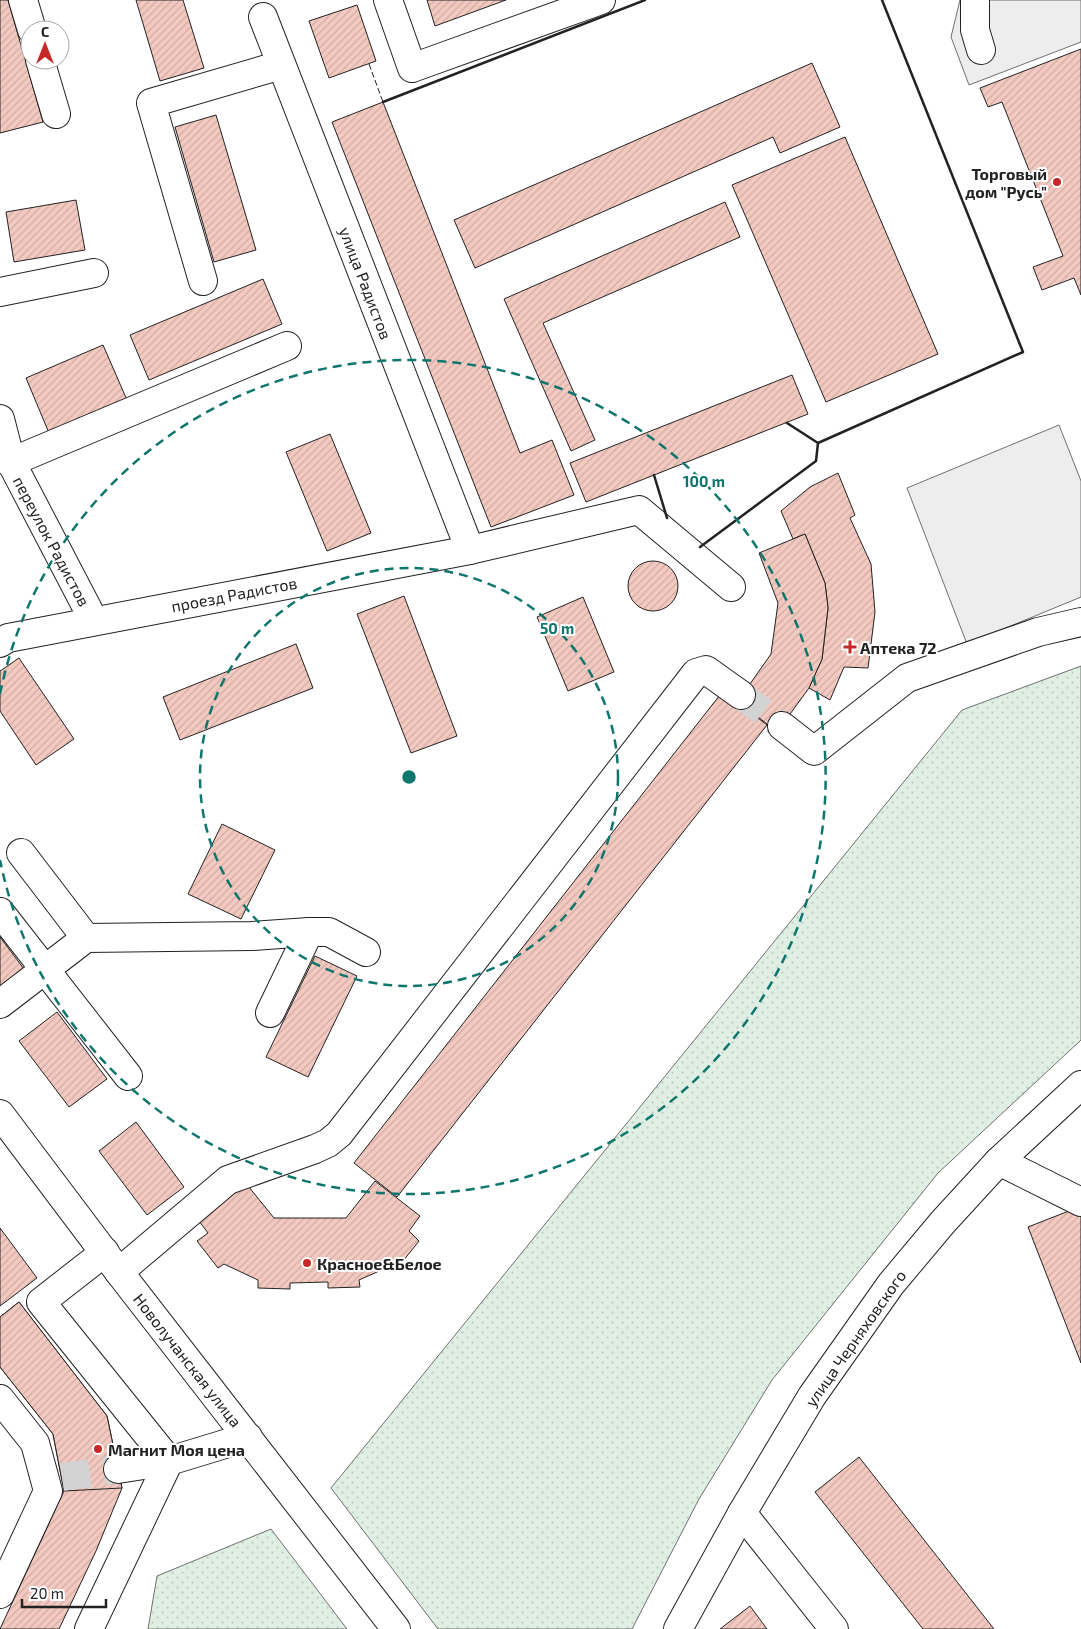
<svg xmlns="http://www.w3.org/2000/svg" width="1081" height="1629" viewBox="0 0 1081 1629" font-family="'Exo 2',sans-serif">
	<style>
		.grass { fill: url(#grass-dots); stroke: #6f6f6f }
		.parking { fill: #ededed; stroke: #6f6f6f }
		.building { fill: url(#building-hatch); stroke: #222 }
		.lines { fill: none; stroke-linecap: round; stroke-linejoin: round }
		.minor-tunnel { stroke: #d3d3d3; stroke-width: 28; stroke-dasharray: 28 14; stroke-linecap: butt }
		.minor-casing { stroke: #222; stroke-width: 30 }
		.minor { stroke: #fff; stroke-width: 28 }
		.fence { stroke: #222; stroke-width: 1; stroke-dasharray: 6 2.5; stroke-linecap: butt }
		.wall { stroke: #222; stroke-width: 2.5 }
		.ring { fill: none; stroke: #0f766e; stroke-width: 2.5; stroke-dasharray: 9 6 }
		.poi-dot { fill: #c62828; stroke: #fff; stroke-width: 2 }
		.labels { text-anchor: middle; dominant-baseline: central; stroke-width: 4; stroke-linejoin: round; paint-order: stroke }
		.poi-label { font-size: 16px; font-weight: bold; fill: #222; stroke: #fff; text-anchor: start }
		.street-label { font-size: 16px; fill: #222; stroke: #fff }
		.centre { fill: #0f766e; stroke: #fff; stroke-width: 2.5 }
		.ring-label { font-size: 15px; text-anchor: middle; font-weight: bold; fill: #0f766e; stroke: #fff; stroke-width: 4; stroke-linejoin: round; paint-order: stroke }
	</style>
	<defs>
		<pattern id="grass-dots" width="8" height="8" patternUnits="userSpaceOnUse" patternTransform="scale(1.25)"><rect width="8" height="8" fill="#e0efe3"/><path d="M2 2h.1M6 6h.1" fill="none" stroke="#c0cdc2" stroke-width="1.8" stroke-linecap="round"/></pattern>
		<pattern id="building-hatch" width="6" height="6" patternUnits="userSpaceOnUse" patternTransform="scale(1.25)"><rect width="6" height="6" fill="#f3c9c0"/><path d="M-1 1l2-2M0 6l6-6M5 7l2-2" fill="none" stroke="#d0aca5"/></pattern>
	</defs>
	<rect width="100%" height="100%" fill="#fff"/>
	<g class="grass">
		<path d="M1081 666V1040L938 1173 772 1380 699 1499 632 1629H438L331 1488 962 710Z"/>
		<path d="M271 1529 347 1629H148L157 1576Z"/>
	</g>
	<g class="parking">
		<path d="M960 0H1081V42L969 85 951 37Z"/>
		<path d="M1059 425 1081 481V597L967 644 907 488Z"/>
	</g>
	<g class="building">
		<path d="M0 0H8L43 122 0 133Z"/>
		<path d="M136 0H183L204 68 160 81Z"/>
		<path d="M427 0H506L435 26Z"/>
		<path d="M357 5 376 61 329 78 309 21Z"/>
		<path d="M1081 49V295L1074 278 1042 290 1033 267 1063 256 1002 102 988 107 980 88Z"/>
		<path d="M812 63 840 127 780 153 773 137 475 268 454 220Z"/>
		<path d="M383 102 520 453 552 440 574 495 491 527 332 122Z"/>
		<path d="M216 115 256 250 214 262 175 127Z"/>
		<path d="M845 137 938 354 826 402 732 185Z"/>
		<path d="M76 200 85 250 14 262 6 212Z"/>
		<path d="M725 202 740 237 543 323 595 440 571 451 504 299Z"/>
		<path d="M263 279 282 324 149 380 130 335Z"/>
		<path d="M103 345 127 400 49 433 26 378Z"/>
		<path d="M792 375 808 414 586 502 570 463Z"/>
		<path d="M330 434 371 533 327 551 286 452Z"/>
		<path d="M838 473 855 515 850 518 871 564 875 612 868 668 844 667 830 700 809 688 822 659 828 608 825 583 805 534 793 539 781 511 810 487Z"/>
		<path d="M805 534 825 583 828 608 822 659 809 688 777 732 738 701 771 654 778 603 759 553Z"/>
		<circle cx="653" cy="586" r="25"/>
		<path d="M404 596 457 736 411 753 357 614Z"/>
		<path d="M583 597 614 672 568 691 537 617Z"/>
		<path d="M296 644 313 688 180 740 163 697Z"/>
		<path d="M19 658 74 739 36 765 0 711V671Z"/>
		<path d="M723 691 767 725 397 1197 354 1163Z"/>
		<path d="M222 824 275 850 241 919 188 894Z"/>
		<path d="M0 937 27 973 0 993Z"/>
		<path d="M315 956 357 976 308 1077 266 1057Z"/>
		<path d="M57 1012 107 1079 69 1107 19 1041Z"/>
		<path d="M136 1122 184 1187 147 1215 99 1151Z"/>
		<path d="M244 1181 274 1218H346L375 1181 420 1216 409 1231 419 1241 399 1266 395 1264 359 1280 360 1287 328 1288V1282L290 1283V1289L258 1288V1280L224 1264 218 1268 197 1241 208 1233 196 1217Z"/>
		<path d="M1079 1207 1081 1213V1363L1028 1227Z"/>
		<path d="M0 1228 37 1278 0 1306Z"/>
		<path d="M19 1302 107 1416 122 1488 96 1551 59 1629H0L64 1491 53 1434 0 1367V1317Z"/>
		<path d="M19 1302 107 1416 122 1488 64 1491 53 1434 0 1367V1317Z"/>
		<path d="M859 1457 994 1629H923L815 1492Z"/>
		<path d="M750 1606 767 1629H720Z"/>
	</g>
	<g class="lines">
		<g class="minor-tunnel">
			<path d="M741 695 782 726"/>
			<path d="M62 1477 118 1469"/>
		</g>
		<g class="minor-casing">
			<g id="minor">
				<path d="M23 0 32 30"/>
				<path d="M388 0 412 68 601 0"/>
				<path d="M975 0V30L981 50"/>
				<path d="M263 17 470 550"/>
				<path d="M40 60 56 114"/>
				<path d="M203 281 151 103 281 65"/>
				<path d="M0 292 94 273"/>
				<path d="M0 419 11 462 94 621"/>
				<path d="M0 458 11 462 287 346"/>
				<path d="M0 643 8 638 470 550 639 510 731 587"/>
				<path d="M782 726 814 751 907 678 1038 632 1081 622"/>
				<path d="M21 853 86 938"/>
				<path d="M0 912 128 1076"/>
				<path d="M309 932H329L366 952"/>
				<path d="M0 1004 86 938 252 936 309 932 270 1013"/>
				<path d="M0 1114 119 1272 396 1629"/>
				<path d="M999 1161 1081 1202"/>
				<path d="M119 1272 228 1180 315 1149 328 1143 339 1134 696 673 706 670 741 695"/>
				<path d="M0 1399 35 1443 48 1491 0 1594"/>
				<path d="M118 1469 169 1461 248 1437"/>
				<path d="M742 1513 834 1629"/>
				<path d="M89 1629 169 1461 41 1302 105 1252"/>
				<path d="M678 1629 742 1513 812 1396 891 1284 943 1222 999 1161 1081 1085"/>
			</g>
		</g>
		<use href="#minor" class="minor"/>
		<path class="fence" d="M369 64 383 102"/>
		<g class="wall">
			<path d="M383 102 645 0"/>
			<path d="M787 423 818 443 1023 352 882 0"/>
			<path d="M654 475 667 518"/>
			<path d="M700 547 816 461 818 443"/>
		</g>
	</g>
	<g class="ring">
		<circle cx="409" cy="777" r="209"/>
		<path d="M0 694A417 417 0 1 1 0 860"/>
	</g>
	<g class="poi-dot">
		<circle cx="1057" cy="182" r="5"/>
		<path d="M847.5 639.5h5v5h5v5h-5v5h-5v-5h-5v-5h5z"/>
		<circle cx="307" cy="1263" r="5"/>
		<circle cx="98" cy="1449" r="5"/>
	</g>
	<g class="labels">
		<g class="poi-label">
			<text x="1047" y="173" text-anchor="end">Торговый<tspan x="1047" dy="18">дом "Русь"</tspan></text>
			<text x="860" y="647">Аптека 72</text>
			<text x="317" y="1263">Красное&amp;Белое</text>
			<text x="108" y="1449">Магнит Моя цена</text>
		</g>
		<g class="street-label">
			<text transform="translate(366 283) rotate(69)">улица Радистов</text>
			<text transform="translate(52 541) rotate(62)">переулок Радистов</text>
			<text transform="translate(234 594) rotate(-11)">проезд Радистов</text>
			<text transform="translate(855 1338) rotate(-55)">улица Черняховского</text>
			<text transform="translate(188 1360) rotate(52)">Новолучанская улица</text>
		</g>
	</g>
	<circle cx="409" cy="777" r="8" class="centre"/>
	<g class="ring-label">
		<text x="704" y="487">100 m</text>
		<text x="557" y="634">50 m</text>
	</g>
	<g transform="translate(45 45)"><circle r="24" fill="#ffffff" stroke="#a7a7a7"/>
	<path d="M0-4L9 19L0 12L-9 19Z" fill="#c62828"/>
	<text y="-8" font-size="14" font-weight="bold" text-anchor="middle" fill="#222222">С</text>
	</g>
	<path d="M22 1599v8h84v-8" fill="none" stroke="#222222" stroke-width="2.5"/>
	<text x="30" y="1599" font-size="15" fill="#222222" stroke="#ffffff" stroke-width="4" paint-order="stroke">20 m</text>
</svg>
